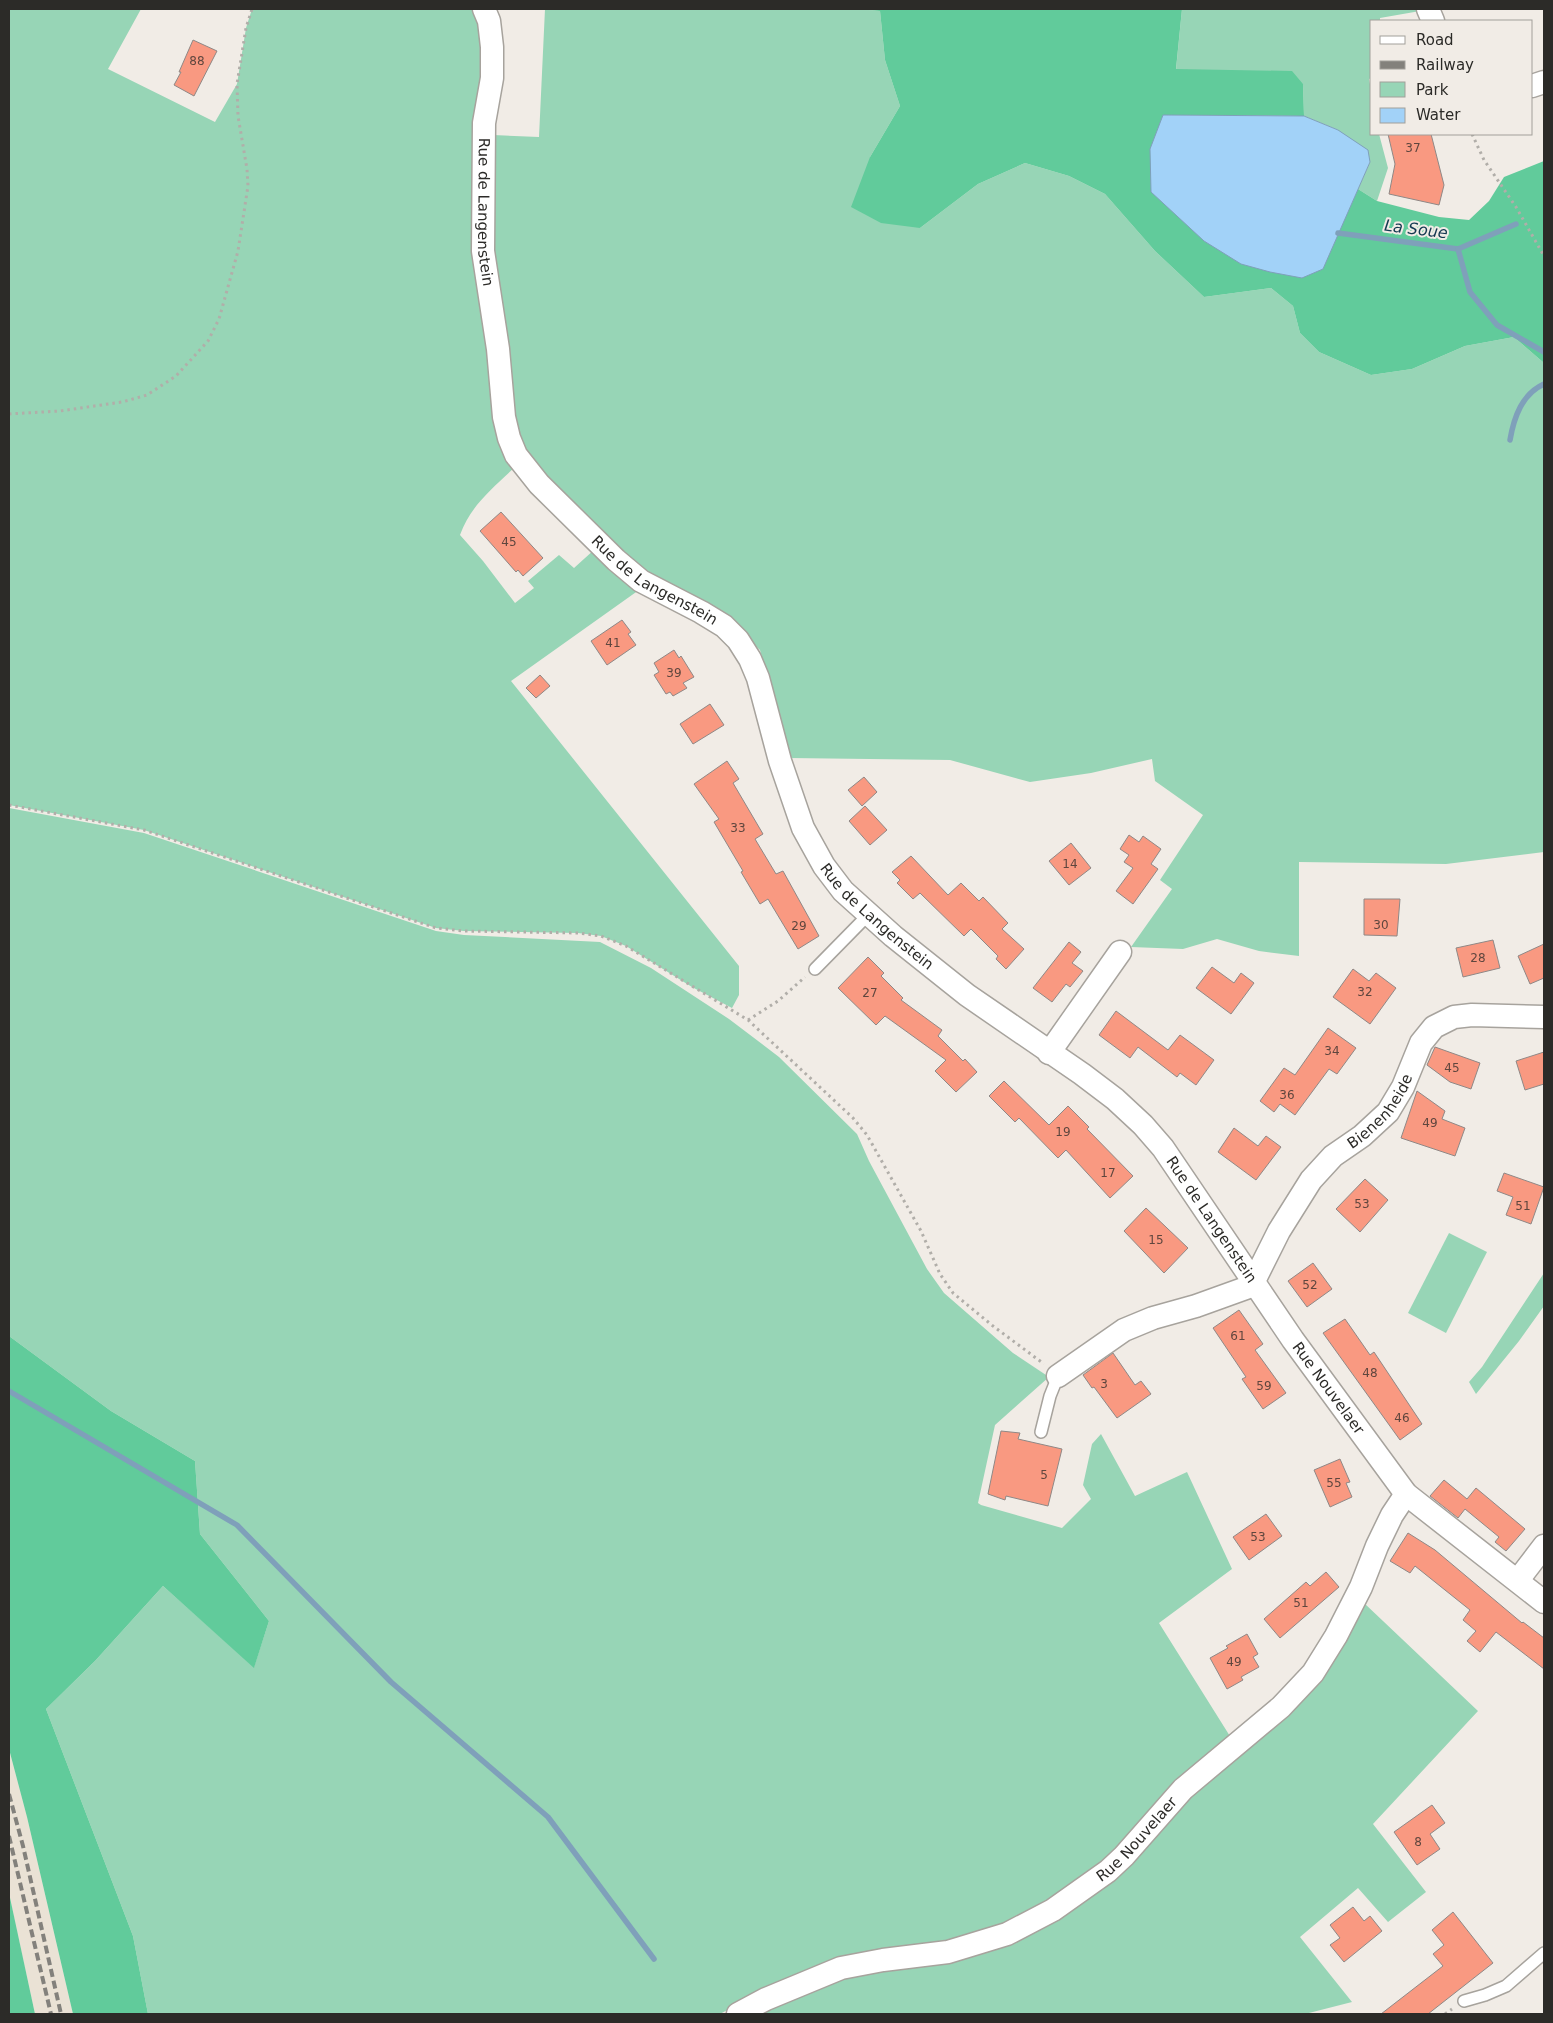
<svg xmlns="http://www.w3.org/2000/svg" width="1553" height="2023" viewBox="0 0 1553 2023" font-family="'DejaVu Sans',sans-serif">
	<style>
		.built { fill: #eae2d5 }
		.green { fill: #97d5b6 }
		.forest { fill: #61cb9b }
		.water { fill: #a2d2f8; stroke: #7fa0ba }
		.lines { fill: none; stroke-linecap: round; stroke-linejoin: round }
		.stream { stroke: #7fa0ba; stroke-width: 5.5 }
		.building { fill: #f99981; stroke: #8f8886 }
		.service-casing { stroke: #a7a39d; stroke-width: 14 }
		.minor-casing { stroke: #a7a39d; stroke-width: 25 }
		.path { stroke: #b1aea9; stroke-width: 3; stroke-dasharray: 2.5 4; stroke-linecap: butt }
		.service { stroke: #fff; stroke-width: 11 }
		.minor { stroke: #fff; stroke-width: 22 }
		.rail { stroke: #83817c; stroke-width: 4; stroke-dasharray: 8 4; stroke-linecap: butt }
		.labels { text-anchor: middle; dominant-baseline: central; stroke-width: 4; stroke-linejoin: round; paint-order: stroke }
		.number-label { font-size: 12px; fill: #5f463e }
		.street-label { font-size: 15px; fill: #2c2b28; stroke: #f1ece6 }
		.water-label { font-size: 16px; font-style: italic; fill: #133850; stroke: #f1ece6 }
	</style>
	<rect width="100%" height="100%" fill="#f1ece6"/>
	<path class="built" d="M9 1749 27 1817 73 2014H35L9 1893Z"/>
	<g class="green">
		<path d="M9 9H141L108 69 215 122 237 84 246 28 252 9H476L484 40 497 434 500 448 515 467C492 489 471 505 460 535L483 561 515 603 534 588 528 581 559 555 574 568 595 549 639 590 511 681 739 966V995L732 1008 692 987 626 946 601 936 578 933 464 931 436 928 144 830 9 805Z"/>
		<path d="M545 9H858L880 11 885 60 900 106 870 157 920 228 978 184 1025 163 1069 176 1105 194 1155 251 1204 297 1271 288 1293 306 1300 333 1319 352 1371 375 1412 369 1465 346 1514 337 1544 363V852L1446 864 1299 862V956L1259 951 1217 939 1183 949 1131 947 1172 889 1160 880 1203 815 1155 781 1152 759 1091 773 1030 782 950 760 789 758 760 650 733 626 666 589 607 544 513 438 494 259 493 135 539 137Z"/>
		<path d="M1182 9H1419L1420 11 1380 18V21H1372V78L1369 79 1372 94V134H1379L1388 168 1377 201 1358 189 1370 162 1338 130 1304 116 1303 84 1176 70Z"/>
		<path d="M9 808 144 833 436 931 464 935 600 942 651 968 729 1019 779 1057 857 1134 869 1161 927 1269 944 1293 1013 1353 1049 1377 995 1425 978 1503 981 1505 1062 1528 1091 1499 1083 1485 1092 1444 1101 1434 1135 1496 1187 1472 1232 1569 1159 1623 1233 1741 1119 1855 1005 1930 753 1996 720 2014H148L133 1936 46 1709 95 1661 163 1586 254 1667 269 1621 200 1534 195 1461 111 1411 9 1336Z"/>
		<path d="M1449 1233 1487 1252 1446 1333 1408 1313Z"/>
		<path d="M1544 1273V1306L1519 1341 1476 1394 1469 1382 1482 1367Z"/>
		<path d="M1364 1603 1478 1711 1373 1824 1426 1892 1388 1922 1358 1888 1300 1937 1352 2002 1305 2014H748L843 1972 947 1958 1107 1878Z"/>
	</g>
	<g class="forest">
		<path d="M858 9H1182L1176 69 1292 71 1303 84 1304 116 1163 115 1348 210 1358 189 1377 201 1439 217 1469 220 1489 201 1504 177 1544 161V363L1514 337 1465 346 1412 369 1371 375 1319 352 1300 333 1293 306 1271 288 1204 297 1155 251 1105 194 1069 176 1025 163 978 184 920 228 881 223 851 207 870 157 900 106 885 60 880 11Z"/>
		<path d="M9 1336 111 1411 195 1461 200 1534 269 1621 254 1668 163 1586 95 1661 46 1709 133 1936 148 2014H73L27 1817 9 1749Z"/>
		<path d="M9 1893 35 2014H9Z"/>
	</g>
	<path class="water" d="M1163 115 1304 116 1338 130 1368 150 1370 162 1323 269 1302 278 1270 272 1241 264 1204 241 1151 192 1150 149Z"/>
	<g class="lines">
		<g class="stream">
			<path d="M1338 233 1458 249 1516 224"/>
			<path d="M1458 249 1470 292 1497 325 1544 352"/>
			<path d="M1510 440C1514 417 1522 394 1544 384"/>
			<path d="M9 1391 237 1525 391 1682 548 1817 654 1959"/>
		</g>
	</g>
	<g class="building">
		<path d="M193 40 217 51 194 96 174 85 181 72H179Z"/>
		<path d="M1388 134H1431L1444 185 1439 205 1389 194 1395 164Z"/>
		<path d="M501 512 543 558 523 576 518 570 516 572 480 531Z"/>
		<path d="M622 620 631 632 628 634 636 645 607 665 591 641Z"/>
		<path d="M674 650 679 658 681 656 694 677 683 683 687 688 673 696 670 692 666 694 654 675 659 672 654 663Z"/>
		<path d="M540 675 550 686 536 698 526 688Z"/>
		<path d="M710 704 724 725 693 744 680 724Z"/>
		<path d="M727 761 739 779 733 783 763 834 755 839 776 874 783 871 819 936 798 949 768 899 760 904 741 872 743 871 714 822 719 819 694 784Z"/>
		<path d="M864 777 877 792 862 806 848 790Z"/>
		<path d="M865 806 887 830 870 845 849 821Z"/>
		<path d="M1129 835 1139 842 1143 836 1161 849 1151 864 1158 869 1133 904 1116 891 1133 868 1124 862 1129 855 1120 849Z"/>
		<path d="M1071 843 1091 868 1069 885 1049 861Z"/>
		<path d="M911 856 948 895 961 883 979 901 983 897 1008 923 1002 929 1024 949 1006 969 996 959 998 956 971 929 964 936 920 893 913 899 897 883 900 880 892 872Z"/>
		<path d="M1364 899H1400L1397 936 1364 935Z"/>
		<path d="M1493 940 1500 968 1463 977 1456 948Z"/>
		<path d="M1069 942 1081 952 1072 963 1083 971 1070 987 1066 984 1052 1002 1033 988Z"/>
		<path d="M1544 944V978L1530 984 1518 956Z"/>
		<path d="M868 957 884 973 881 976 903 998 901 1000 942 1030 938 1036 963 1061 965 1059 977 1072 956 1092 935 1071 946 1060 885 1016 876 1025 838 988Z"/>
		<path d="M1212 967 1234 983 1241 973 1254 983 1231 1014 1196 988Z"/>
		<path d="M1353 969 1369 981 1376 973 1396 988 1370 1024 1333 997Z"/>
		<path d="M1116 1011 1168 1050 1180 1035 1214 1060 1196 1085 1180 1073 1177 1077 1138 1047 1130 1058 1099 1035Z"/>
		<path d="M1328 1028 1356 1048 1337 1074 1329 1069 1295 1115 1280 1104 1274 1112 1260 1101 1284 1068 1295 1075Z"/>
		<path d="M1435 1047 1480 1063 1471 1089 1450 1082 1427 1065Z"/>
		<path d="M1544 1052V1084L1525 1090 1516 1061Z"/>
		<path d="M1004 1081 1049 1125 1068 1106 1089 1127 1087 1129 1133 1176 1110 1198 1066 1150 1058 1158 1019 1118 1015 1122 989 1096Z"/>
		<path d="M1417 1091 1445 1111 1442 1119 1465 1128 1455 1156 1401 1138Z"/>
		<path d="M1234 1128 1258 1146 1266 1136 1281 1147 1256 1180 1218 1152Z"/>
		<path d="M1504 1173 1544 1187 1531 1224 1506 1215 1513 1197 1497 1191Z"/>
		<path d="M1365 1179 1388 1200 1360 1232 1336 1209Z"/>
		<path d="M1146 1208 1188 1248 1164 1273 1124 1231Z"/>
		<path d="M1313 1263 1332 1289 1307 1307 1288 1281Z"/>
		<path d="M1239 1310 1263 1344 1255 1350 1286 1393 1263 1409 1242 1379 1246 1377 1213 1328Z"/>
		<path d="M1345 1319 1370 1355 1374 1352 1422 1424 1400 1440 1323 1333Z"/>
		<path d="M1113 1353 1135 1385 1141 1381 1151 1394 1117 1418 1094 1387 1092 1388 1083 1375Z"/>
		<path d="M1001 1431 1020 1433 1018 1439 1062 1449 1048 1506 1006 1496 1005 1500 988 1494Z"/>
		<path d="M1340 1459 1350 1482 1346 1483 1352 1497 1330 1507 1314 1470Z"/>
		<path d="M1444 1480 1467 1499 1476 1488 1525 1529 1506 1551 1495 1542 1499 1537 1465 1509 1458 1518 1430 1496Z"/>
		<path d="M1266 1514 1282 1536 1249 1560 1233 1537Z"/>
		<path d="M1408 1533 1435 1550 1522 1623 1523 1622 1544 1638V1669L1496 1632 1480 1652 1467 1641 1476 1631 1463 1620 1470 1610 1415 1566 1410 1573 1390 1561Z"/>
		<path d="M1326 1572 1339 1587 1280 1638 1264 1619 1306 1582 1310 1586Z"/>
		<path d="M1247 1634 1258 1654 1253 1657 1259 1667 1241 1677 1243 1680 1227 1689 1210 1658 1228 1648 1226 1646Z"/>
		<path d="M1432 1805 1445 1823 1430 1834 1440 1849 1417 1865 1394 1832Z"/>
		<path d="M1353 1907 1364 1921 1370 1916 1382 1931 1344 1962 1330 1945 1340 1938 1330 1925Z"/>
		<path d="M1453 1912 1493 1963 1428 2014H1381L1443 1966 1433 1954 1444 1945 1432 1930Z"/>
	</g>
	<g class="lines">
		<g class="service-casing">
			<g id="service">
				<path d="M815 969 869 914"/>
				<path d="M1041 1432 1050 1396 1058 1376"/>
				<path d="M1464 2001 1485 1995 1506 1986 1544 1953"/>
			</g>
		</g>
		<g class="minor-casing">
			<g id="minor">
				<path id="s1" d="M484 9 489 21 492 47V78L484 123 483 251 498 349 504 417 509 438 516 455 539 484 616 560 641 581 701 612 724 626 738 640 750 659 758 678 780 761 803 828 824 866 843 891 893 936 967 995 1082 1074 1115 1099 1143 1125 1163 1148 1293 1340 1406 1494 1544 1602"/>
				<path d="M1428 9 1433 21"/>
				<path d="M1532 86 1544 82"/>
				<path d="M1049 1053 1120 952"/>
				<path id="s2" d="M1058 1376 1124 1330 1153 1318 1196 1306 1246 1288 1254 1281 1279 1231 1311 1180 1333 1156 1362 1136 1388 1112 1403 1087 1421 1043 1434 1027 1454 1017 1472 1015 1544 1017"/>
				<path d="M1518 1580 1544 1546"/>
				<path id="s3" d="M738 2014 766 1999 841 1968 883 1960 948 1952 1007 1934 1053 1910 1108 1871 1124 1856 1183 1789 1281 1707 1313 1673 1336 1636 1361 1587 1377 1546 1392 1515 1406 1494"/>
			</g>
		</g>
		<g class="path">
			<path d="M1472 134 1484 160 1516 207 1544 256"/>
			<path d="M9 414 60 411 122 402 147 395 176 376 208 341 219 319 238 251 248 186 247 169 238 116 237 84 246 28 252 9"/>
			<path d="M9 805 144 830 436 928 464 931 578 933 601 936 626 946 748 1020 853 1118 867 1135 921 1231 940 1274 953 1293 993 1326 1044 1364"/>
			<path d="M748 1020 778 1001 805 977"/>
			<path d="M1445 2014 1452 2009"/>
		</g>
		<use href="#service" class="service"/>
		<use href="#minor" class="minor"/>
		<g class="rail">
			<path d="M9 1794 23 1846 61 2014"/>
			<path d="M9 1836 51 2014"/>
		</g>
	</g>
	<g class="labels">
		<g class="number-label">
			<text x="197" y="61">88</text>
			<text x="1413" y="148">37</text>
			<text x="509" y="542">45</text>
			<text x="613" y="643">41</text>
			<text x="674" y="673">39</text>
			<text x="738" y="828">33</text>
			<text x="1070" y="864">14</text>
			<text x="1381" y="925">30</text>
			<text x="799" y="926">29</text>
			<text x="1478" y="958">28</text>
			<text x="1365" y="992">32</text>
			<text x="870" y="993">27</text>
			<text x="1332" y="1051">34</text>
			<text x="1452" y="1068">45</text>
			<text x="1287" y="1095">36</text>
			<text x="1430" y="1123">49</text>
			<text x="1063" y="1132">19</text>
			<text x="1108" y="1173">17</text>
			<text x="1362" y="1204">53</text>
			<text x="1523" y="1206">51</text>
			<text x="1156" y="1240">15</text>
			<text x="1310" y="1285">52</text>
			<text x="1238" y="1336">61</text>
			<text x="1370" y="1373">48</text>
			<text x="1104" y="1384">3</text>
			<text x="1264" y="1386">59</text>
			<text x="1402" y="1418">46</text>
			<text x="1044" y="1475">5</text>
			<text x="1334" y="1483">55</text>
			<text x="1258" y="1537">53</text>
			<text x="1301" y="1603">51</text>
			<text x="1234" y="1662">49</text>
			<text x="1418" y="1842">8</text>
		</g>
		<g class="street-label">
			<text stroke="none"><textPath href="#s1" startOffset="205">Rue de Langenstein</textPath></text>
			<text stroke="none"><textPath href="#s1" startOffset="640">Rue de Langenstein</textPath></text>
			<text stroke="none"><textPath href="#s1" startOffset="1060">Rue de Langenstein</textPath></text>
			<text stroke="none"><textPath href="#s2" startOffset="435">Bienenheide</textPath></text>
			<text stroke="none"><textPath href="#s1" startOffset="1516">Rue de Langenstein</textPath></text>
			<text stroke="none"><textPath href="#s1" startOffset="1721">Rue Nouvelaer</textPath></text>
			<text stroke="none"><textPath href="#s3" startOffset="445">Rue Nouvelaer</textPath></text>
		</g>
		<g class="water-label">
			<text transform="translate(1416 229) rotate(7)">La Soue</text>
		</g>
	</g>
	<rect width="1553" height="2023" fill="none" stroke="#2c2b28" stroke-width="20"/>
	<rect x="1370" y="20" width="162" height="115" fill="#f1ece6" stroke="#a29f9a"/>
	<rect x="1380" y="36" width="25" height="8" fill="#ffffff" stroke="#a29f9a"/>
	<text x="1416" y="45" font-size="15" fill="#2c2b28">Road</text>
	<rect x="1380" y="61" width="25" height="8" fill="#83817c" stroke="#a29f9a"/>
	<text x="1416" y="70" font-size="15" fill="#2c2b28">Railway</text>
	<rect x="1380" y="82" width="25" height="15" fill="#97d5b6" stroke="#a29f9a"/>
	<text x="1416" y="95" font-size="15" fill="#2c2b28">Park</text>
	<rect x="1380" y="108" width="25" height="15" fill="#a2d2f8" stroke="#a29f9a"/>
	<text x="1416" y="120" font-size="15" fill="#2c2b28">Water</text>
</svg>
